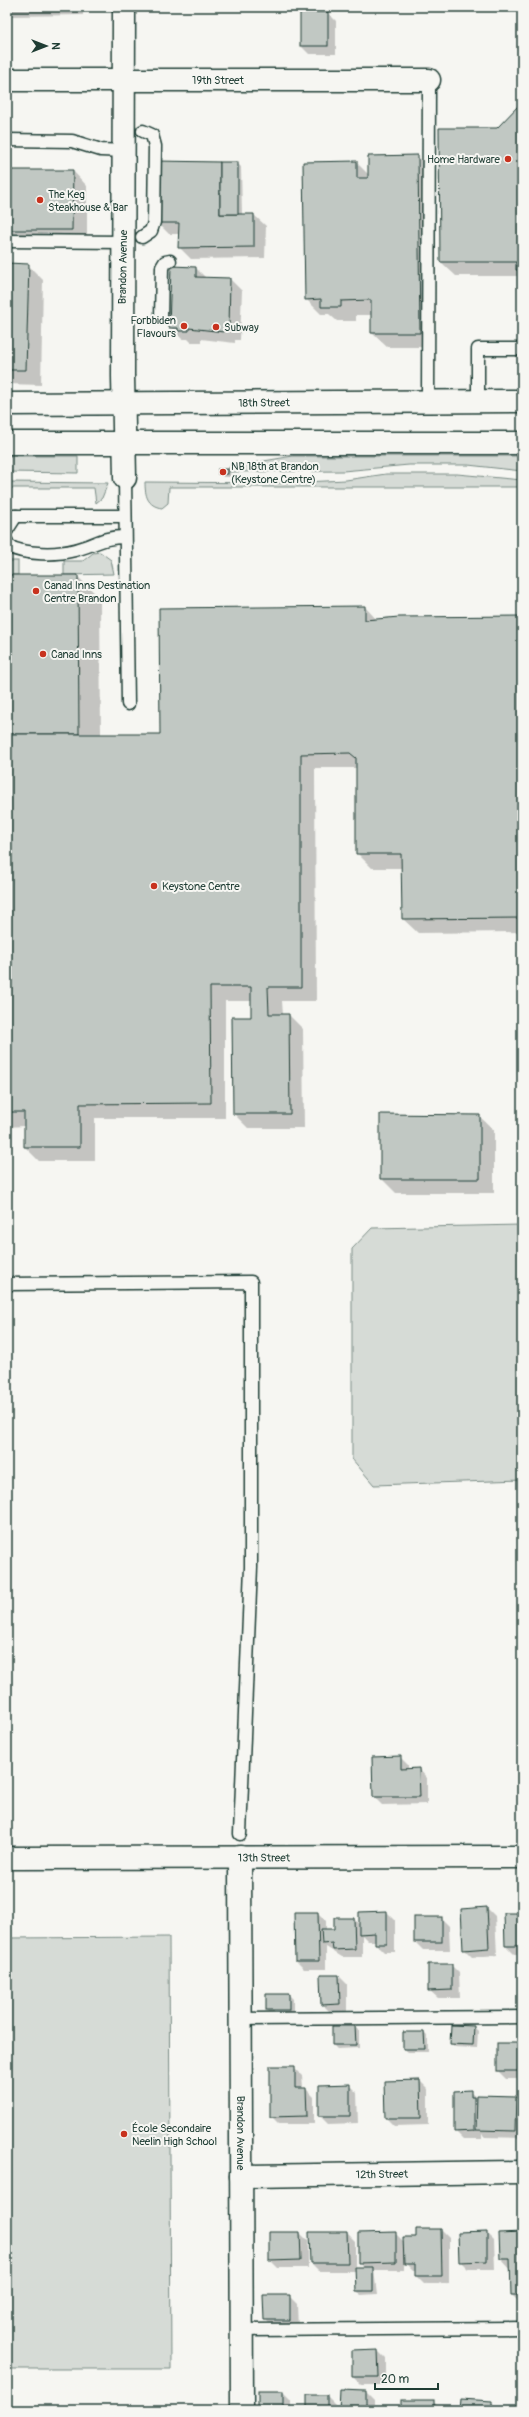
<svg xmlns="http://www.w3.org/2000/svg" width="529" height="2417" viewBox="0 0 529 2417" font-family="Pangolin,sans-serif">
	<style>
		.green { fill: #d6dbd6; stroke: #7a8c85 }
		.shadow { fill: #0003 }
		.building { fill: #c1c8c3; stroke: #1f3d34 }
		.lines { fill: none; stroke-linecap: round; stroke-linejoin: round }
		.service-casing { stroke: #1f3d34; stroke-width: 15 }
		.minor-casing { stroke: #1f3d34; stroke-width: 25 }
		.tertiary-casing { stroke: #1f3d34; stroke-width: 25 }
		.primary-casing { stroke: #1f3d34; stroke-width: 25 }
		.service { stroke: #f6f6f2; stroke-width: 12 }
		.minor { stroke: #f6f6f2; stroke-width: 22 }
		.tertiary { stroke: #f6f6f2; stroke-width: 22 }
		.primary { stroke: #f6f6f2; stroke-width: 22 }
		.poi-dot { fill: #c8321e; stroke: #f6f6f2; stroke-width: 1.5 }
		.labels { text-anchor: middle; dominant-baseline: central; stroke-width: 4; stroke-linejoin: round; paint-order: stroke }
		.street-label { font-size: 11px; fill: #1f3d34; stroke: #f6f6f2 }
		.poi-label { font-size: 11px; fill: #1f3d34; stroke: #f6f6f2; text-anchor: start }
	</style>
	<rect width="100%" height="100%" fill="#f6f6f2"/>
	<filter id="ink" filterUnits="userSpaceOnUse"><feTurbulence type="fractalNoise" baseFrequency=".025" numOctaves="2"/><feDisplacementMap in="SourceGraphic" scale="8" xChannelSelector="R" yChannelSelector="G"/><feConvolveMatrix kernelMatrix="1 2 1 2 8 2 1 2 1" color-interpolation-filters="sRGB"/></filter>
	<g filter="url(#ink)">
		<g class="green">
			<path d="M7 456H78V473L7 472Z"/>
			<path d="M293 456H522V471L468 465H409L343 471 229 472V467Z"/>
			<path d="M386 474H457L522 480V487H169L168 503 162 508C147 506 145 495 145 482L285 483 346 480Z"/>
			<path d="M7 482 108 483 102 498 96 503 94 488H7Z"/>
			<path d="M100 552 111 560 114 574 64 575V561H83L93 553Z"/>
			<rect x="7" y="561" width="11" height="14"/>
			<path d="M522 1225V1480L374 1485 352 1459V1249L372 1228Z"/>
			<path d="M169 1937 171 2369H7V1938Z"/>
		</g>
		<g class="shadow">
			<path d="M7 7H83V15L11 16V19H7Z"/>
			<path d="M328 13 336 21V54H309L301 46Z"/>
			<path d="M522 105V276H456L441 262 497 129Z"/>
			<path d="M417 156 432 171 434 347H387L372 333V315H356V321H337L329 314H321L306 299 356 162 369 175Z"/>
			<path d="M237 163 241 167 242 215H254L266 226 265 258 191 259 179 247 180 234H169L157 222Z"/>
			<path d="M7 171H73L87 186V245L7 244Z"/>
			<path d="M7 264 28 265 43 280 41 385 7 384Z"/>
			<path d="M172 267 196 268 207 279H230L242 291 240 340H235V343L201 339V342H191L188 339H182L170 327Z"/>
			<path d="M219 470H228L232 477H223Z"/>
			<path d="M7 576H77L100 598 101 735H161L365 607 377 620 522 617V932L418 933 403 919 402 868H372L357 853V768H315L316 1001H282L283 1015H289L303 1029 304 1128H248L234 1114 252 1018V1001H225V1118H95V1161H39L25 1147V1126L7 1127Z"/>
			<path d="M479 1116 494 1130V1193H396L381 1178Z"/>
			<path d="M400 1757 408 1765V1770L419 1769 427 1778V1804L382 1805 374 1797Z"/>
			<path d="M487 1908 495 1916 497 1955 472 1957 464 1949Z"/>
			<path d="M387 1912 395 1920V1952H384L376 1944V1941H368L362 1935V1957H342L326 1947V1969H304L296 1961 318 1913 326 1921V1930H335L354 1919 360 1925Z"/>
			<path d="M522 1914V1954H514L506 1946Z"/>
			<path d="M415 1918H441L449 1926 450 1950H423L415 1942Z"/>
			<path d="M451 1965 459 1973 460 1998H438L429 1990Z"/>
			<path d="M339 1976 347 1984V2012H330L322 2004Z"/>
			<path d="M289 1995 293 1999V2013L271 2014 267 2010Z"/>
			<path d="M452 2026 474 2027 478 2031 477 2048 455 2047 451 2043Z"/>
			<path d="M355 2027 359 2031V2048L337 2049 333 2045Z"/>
			<path d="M424 2033 428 2037V2052H408L404 2049Z"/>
			<path d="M518 2044 522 2048V2079H506L498 2071Z"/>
			<path d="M294 2067 302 2075 303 2089H306L314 2097V2124H279L271 2116Z"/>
			<path d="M420 2081 428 2089V2125L394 2126 386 2118 385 2082Z"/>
			<path d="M349 2085 357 2093 358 2123 328 2124 320 2116Z"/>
			<path d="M470 2092 478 2099 516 2097 522 2103V2138L485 2137 482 2134V2139H463L455 2131Z"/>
			<path d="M441 2230 449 2238V2283L424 2284 416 2276V2271H413L404 2262V2270H374L377 2294 361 2295 357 2291 356 2271H319L311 2263 347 2233 355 2241V2268H365L359 2262 395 2233 405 2243Z"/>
			<path d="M486 2232 494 2240 495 2269H468L460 2261Z"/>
			<path d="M300 2233 308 2241V2268H278L270 2260Z"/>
			<path d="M522 2233V2305L512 2295 511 2270 501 2259Z"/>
			<path d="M289 2296 297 2304 298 2328H273L265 2320Z"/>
			<path d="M378 2351 386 2359V2385H361L353 2377Z"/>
			<path d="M341 2391 366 2392 374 2400V2410H340Z"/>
			<path d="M283 2392 291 2400V2410H259Z"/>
			<path d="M327 2396 335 2404V2410H308Z"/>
			<path d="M433 2401 441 2410H402Z"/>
			<path d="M491 2402 500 2410H461Z"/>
		</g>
		<g class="building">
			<rect x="300" y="12" width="28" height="34"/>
			<rect x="521" y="53" width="1" height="46"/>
			<path d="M520 104H522V270H516V262H440L439 128H497Z"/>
			<path d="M418 155 420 333H371V300L341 301V307H321V299L305 300 303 162 357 161V178H368V156Z"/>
			<path d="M156 161 220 162V214H254V247L178 248 179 223H156Z"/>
			<rect x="220" y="162" width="18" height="52"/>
			<path d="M7 170H73L72 230H7Z"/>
			<path d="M7 263 29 264 26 370H7Z"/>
			<path d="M171 266 196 267V277L230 278 229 329H224V332L189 328V331H178V328H169Z"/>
			<rect x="218" y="469" width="10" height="5"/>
			<path d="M7 575H78L79 734H7Z"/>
			<path d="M365 606V620L399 617 522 616V918L402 919 401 854H356V758L350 753 301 754V987H268L269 1014H289L290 1114H233L232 1017H251V987H210L211 1103 80 1104V1147H24V1112H7V734H160L159 608Z"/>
			<path d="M380 1114 480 1115V1179H380Z"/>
			<path d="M401 1756V1769L419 1768 420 1797H373L372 1757Z"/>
			<path d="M487 1907 489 1948 463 1950 461 1909Z"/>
			<path d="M387 1911V1944H375V1933L359 1934V1912Z"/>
			<path d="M294 1912H318L319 1961H295Z"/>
			<path d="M504 1913H522V1946H505Z"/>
			<rect x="414" y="1917" width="28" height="25"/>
			<path d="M334 1918H354L355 1949 333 1950 332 1943 322 1944 321 1929H334Z"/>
			<path d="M428 1964H452V1990L428 1991Z"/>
			<path d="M320 1975H339L340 2004 321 2005Z"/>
			<rect x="266" y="1994" width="23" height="16"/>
			<path d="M451 2025 474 2026 473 2045 450 2044Z"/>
			<path d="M332 2026H355L356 2045H332Z"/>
			<path d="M403 2032H424L425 2049H403Z"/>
			<rect x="497" y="2043" width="22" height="28"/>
			<path d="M270 2066H295V2088H306L307 2116 270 2117Z"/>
			<path d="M420 2080 421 2118H385L384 2081Z"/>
			<path d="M350 2084V2116H319V2085Z"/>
			<path d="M471 2090V2097H474V2131L454 2132V2091Z"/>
			<path d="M477 2095 516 2096 515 2131 476 2130Z"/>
			<path d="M416 2229H441L442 2276H415V2264H404L403 2237H416Z"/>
			<path d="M487 2231V2261L459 2262 458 2232Z"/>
			<path d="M269 2232H300L301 2260 269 2261Z"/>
			<path d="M309 2232H347L348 2263H310Z"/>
			<path d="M396 2232V2262L358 2263V2233Z"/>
			<path d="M522 2232V2295H511L510 2259H500L499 2233Z"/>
			<path d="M355 2267H373V2291H356Z"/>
			<path d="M263 2295H290V2320H264Z"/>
			<path d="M378 2350 379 2377H352V2351Z"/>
			<path d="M340 2390 366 2391V2410H339Z"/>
			<rect x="258" y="2391" width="25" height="19"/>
			<rect x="307" y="2395" width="20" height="15"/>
			<path d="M461 2399 492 2401V2410H460Z"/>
			<rect x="401" y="2400" width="33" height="10"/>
		</g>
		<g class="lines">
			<g class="service-casing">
				<g id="service">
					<path d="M7 140 72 141 101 150 124 151"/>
					<path d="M142 237 151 231 154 222 155 146 152 135 143 131"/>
					<path d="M7 241 123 242"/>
					<path d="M161 318 162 267 165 262 170 261"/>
					<path d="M478 401V349H522"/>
					<path d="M428 402 429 80"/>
					<path d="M125 478 128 704"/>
					<path d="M7 516H125"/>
					<path d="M7 530 16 516"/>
					<path d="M7 542 8 546C25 555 57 555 75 550 95 545 102 537 125 537"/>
					<path d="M7 1284 251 1282V1567L240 1834"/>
					<path d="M241 2019 522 2017"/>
					<path d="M242 2330 522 2328"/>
				</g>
			</g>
			<g class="minor-casing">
				<g id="minor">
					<path d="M124 7 123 376 125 478"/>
					<path id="s1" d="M7 80H429"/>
					<path id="s2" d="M240 1857 242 2410"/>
					<path id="s3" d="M241 2176 522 2172"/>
				</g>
			</g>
			<g class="tertiary-casing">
				<g id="tertiary">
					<path id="s4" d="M7 1858 522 1857"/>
				</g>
			</g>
			<g class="primary-casing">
				<g id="primary">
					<path id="s5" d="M7 404 522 401"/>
					<path d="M7 443H522"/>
				</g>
			</g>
			<use href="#service" class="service"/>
			<use href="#minor" class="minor"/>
			<use href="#tertiary" class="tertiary"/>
			<use href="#primary" class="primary"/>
		</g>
	</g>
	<g class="poi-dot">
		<circle cx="508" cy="159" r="4"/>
		<circle cx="40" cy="200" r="4"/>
		<circle cx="184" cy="326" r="4"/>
		<circle cx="216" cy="327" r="4"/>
		<circle cx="223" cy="472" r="4"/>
		<circle cx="36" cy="591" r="4"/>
		<circle cx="43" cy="654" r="4"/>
		<circle cx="154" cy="886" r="4"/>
		<circle cx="124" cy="2134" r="4"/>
	</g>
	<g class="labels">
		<g class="street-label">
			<text stroke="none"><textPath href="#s1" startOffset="211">19th Street</textPath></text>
			<text transform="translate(123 267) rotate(-89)">Brandon Avenue</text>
			<text stroke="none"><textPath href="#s5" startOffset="257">18th Street</textPath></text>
			<text stroke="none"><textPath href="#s4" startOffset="257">13th Street</textPath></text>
			<text stroke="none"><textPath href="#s2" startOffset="276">Brandon Avenue</textPath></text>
			<text stroke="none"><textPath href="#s3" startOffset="141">12th Street</textPath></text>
		</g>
		<g class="poi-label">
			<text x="500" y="159" text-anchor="end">Home Hardware</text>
			<text x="48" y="194">The Keg<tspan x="48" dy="13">Steakhouse &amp; Bar</tspan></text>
			<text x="176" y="320" text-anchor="end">Forbbiden<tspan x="176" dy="13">Flavours</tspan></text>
			<text x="224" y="327">Subway</text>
			<text x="231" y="466">NB 18th at Brandon<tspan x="231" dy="13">(Keystone Centre)</tspan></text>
			<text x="44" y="585">Canad Inns Destination<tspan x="44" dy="13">Centre Brandon</tspan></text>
			<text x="51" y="654">Canad Inns</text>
			<text x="162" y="886">Keystone Centre</text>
			<text x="132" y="2128">École Secondaire<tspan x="132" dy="13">Neelin High School</tspan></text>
		</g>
	</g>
	<rect width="529" height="2417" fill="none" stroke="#f6f6f2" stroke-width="24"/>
	<rect x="12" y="12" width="505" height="2393" fill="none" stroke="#1f3d34" stroke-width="1.5" filter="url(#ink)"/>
	<g transform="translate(46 46) rotate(90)" stroke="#f6f6f2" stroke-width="3" paint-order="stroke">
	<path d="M0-3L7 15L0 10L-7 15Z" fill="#1f3d34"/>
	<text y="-6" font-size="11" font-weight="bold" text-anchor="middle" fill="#1f3d34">N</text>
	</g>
	<path d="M375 2383v6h63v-6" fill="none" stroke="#1f3d34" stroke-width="2"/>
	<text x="381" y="2383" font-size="12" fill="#1f3d34" stroke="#f6f6f2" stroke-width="3" paint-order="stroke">20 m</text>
</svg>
